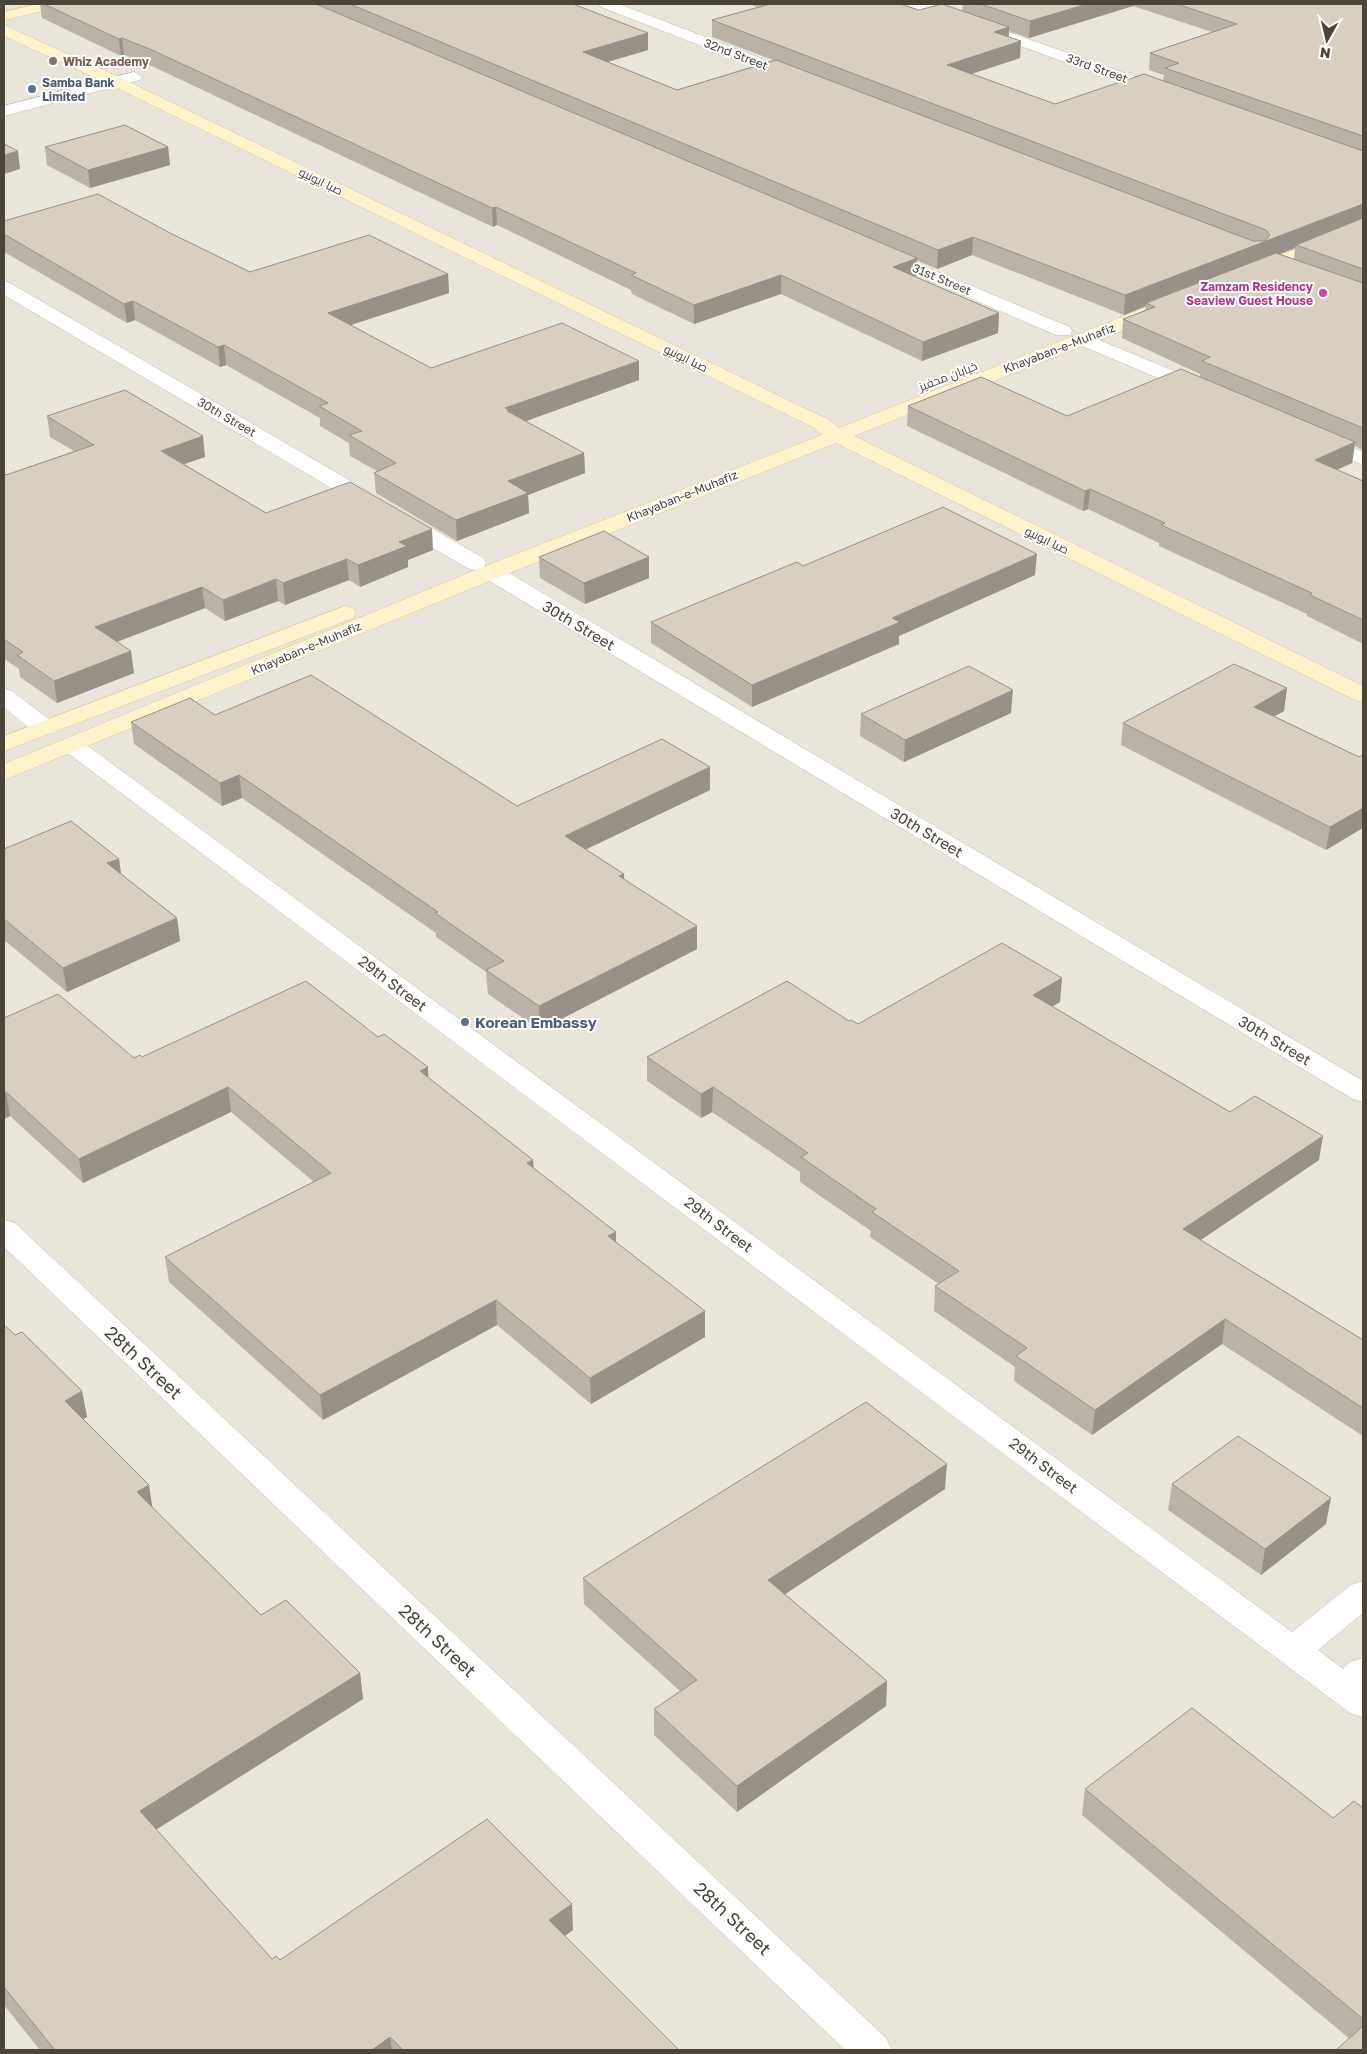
<svg xmlns="http://www.w3.org/2000/svg" width="1367" height="2054" viewBox="0 0 1367 2054" font-family="'Golos Text',Cairo,sans-serif">
	<style>
		.residential { fill: #eae5da }
		.lines { fill: none; stroke-linecap: round; stroke-linejoin: round }
		.street-casing { stroke: #c2bbae; stroke-width: 1 }
		.secondary-casing { stroke: #d6c79b; stroke-width: 1 }
		.street { fill: #fff; fill-rule: evenodd }
		.secondary { fill: #fff3cd; fill-rule: evenodd }
		.wall { fill: #bab2a6; fill-rule: evenodd }
		.shaded-wall { fill: #979187 }
		.building { fill: #d8cfc1; stroke: #979187 }
		.education-dot { fill: #8d6e63; stroke: #fff; stroke-width: 2 }
		.service-dot { fill: #5c6f8a; stroke: #fff; stroke-width: 2 }
		.hotel-dot { fill: #d1479c; stroke: #fff; stroke-width: 2 }
		.labels { text-anchor: middle; dominant-baseline: central; stroke-width: 4; stroke-linejoin: round; paint-order: stroke }
		.far-street-label { font-size: 12px; fill: #4b4439; stroke: #fff }
		.far-education-label { font-size: 12px; font-weight: bold; fill: #785e54; stroke: #fff; text-anchor: start }
		.far-service-label { font-size: 12px; font-weight: bold; fill: #4e5e75; stroke: #fff; text-anchor: start }
		.far-hotel-label { font-size: 12px; font-weight: bold; fill: #b23c85; stroke: #fff; text-anchor: end }
		.street-label { font-size: 15px; fill: #4b4439; stroke: #fff }
		.service-label { font-size: 15px; font-weight: bold; fill: #4e5e75; stroke: #fff; text-anchor: start }
		.near-street-label { font-size: 18px; fill: #4b4439; stroke: #fff }
	</style>
	<rect width="100%" height="100%" fill="#f6f3ec"/>
	<rect class="residential" x="4" y="4" width="1359" height="2046"/>
	<g class="lines">
		<g class="street-casing">
			<g id="street">
				<path d="M599 4H619L802 74 804 77 796 82 790 80 601 7Z"/>
				<path d="M908 4H929L1170 89 1172 92 1164 97 1158 95 910 7Z"/>
				<path d="M134 72 142 77 140 80 4 116V106Z"/>
				<path d="M883 249 1070 327 1072 331 1070 335H1056L877 258 874 254 877 250Z"/>
				<path d="M4 281 10 283 483 558 486 563 483 568 475 570 467 568 4 295Z"/>
				<path d="M1082 333 1208 385 1211 389 1208 393H1194L1075 343 1072 339 1075 335Z"/>
				<path d="M1319 434 1363 452V465L1312 444 1309 440 1312 436Z"/>
				<path d="M491 565 499 567 1363 1081V1102L1353 1099 483 577 480 572 483 567Z"/>
				<path d="M4 689 12 691 54 723 58 728 54 733C35 738 19 719 4 707Z"/>
				<path d="M73 739 81 741 1292 1632 1351 1585 1363 1581V1613L1318 1650 1343 1669 1350 1662 1363 1658V1717L1350 1713 65 751 61 746 65 741Z"/>
				<path d="M4 1220 15 1223 886 2038 892 2050H845L4 1247Z"/>
			</g>
		</g>
		<g class="secondary-casing">
			<g id="secondary">
				<path d="M37 4H62L60 7 4 20V12Z"/>
				<path d="M4 25 123 79 829 420 839 428 1150 306H1164L1166 310 1164 314 854 436 1363 686V702L1355 700 836 443 499 577 4 780V764L483 567 822 435 815 428 111 85 4 36Z"/>
				<path d="M1363 223V234L1262 275H1250L1247 271 1250 267Z"/>
				<path d="M345 606 353 608 356 613 353 618 4 751V736Z"/>
			</g>
		</g>
		<use href="#street" class="street"/>
		<use href="#secondary" class="secondary"/>
	</g>
	<g class="wall">
		<path d="M40 4H573L648 50 608 62 677 90 773 60 712 37V20L758 7 748 4H900L919 10 962 11 963 4H1363V450L1355 446 1352 463 1336 470 1363 481V644L1307 616V614L1159 546V543L1088 509 1083 511 907 426 908 406 1067 416 1200 377V374L1122 338 1123 319 1145 310 1146 306 1124 315 972 255 937 269 916 260V277L999 313 998 333 922 361 781 294 694 324 632 294 631 290 497 225 493 227 154 67 124 55 121 56 42 18ZM1133 6 1212 32 1150 53 1149 70 1164 75 1163 81 1055 104 971 74 1020 58 1009 37V31L1029 38ZM1295 248 1294 259 1280 254Z"/>
		<path d="M45 147H168L170 165 90 188 47 165Z"/>
		<path d="M4 221 170 233 250 272 448 274 449 293 351 325 431 368 639 380 526 421 584 453 585 473 528 495 529 513 457 541 376 493 374 473 377 471 350 456 349 443 320 426V418L226 365 220 367 135 320 127 323 4 252Z"/>
		<path d="M47 416 205 457 184 464 266 513 433 550 408 560V567L360 587 349 580 285 605 278 601 225 621 205 608 117 642 134 673 57 703 20 677 19 669 4 659V473L6 475 74 451 50 437Z"/>
		<path d="M539 557H649V578L585 604 540 578Z"/>
		<path d="M803 566 1035 575 899 636V644L752 707 651 643V622Z"/>
		<path d="M1287 688 1284 711 1274 716 1359 757 1326 850 1121 745 1123 723Z"/>
		<path d="M1011 713 904 762 860 736 861 714Z"/>
		<path d="M215 715 517 806 710 790 586 849 624 874V879L697 949 540 1030 488 994 486 972 436 937V933L242 798 222 806 134 744 131 722Z"/>
		<path d="M4 849 119 859 121 874 177 918 180 941 67 992 4 940Z"/>
		<path d="M1060 1002 1052 1006 1230 1112 1319 1160 1201 1240 1363 1340V1436L1222 1344 1092 1435 1014 1381 1015 1367 934 1311 935 1286 939 1284 870 1237 871 1231 800 1182V1172L712 1112 701 1118 647 1081V1057L849 1021 858 1024Z"/>
		<path d="M4 1018 134 1058 378 1037 428 1067V1078L533 1160 534 1168 616 1242 705 1337 591 1404 497 1325 323 1420 169 1282 165 1257 314 1182 231 1112 83 1183 10 1116 4 1119Z"/>
		<path d="M4 1325 15 1335 82 1391 87 1417 83 1419 152 1507 261 1615 360 1673 363 1699 156 1830 272 1959 280 1960 573 1930 565 1936 679 2050H40L4 2005Z"/>
		<path d="M1172 1484 1326 1524 1261 1575 1168 1510Z"/>
		<path d="M945 1489 785 1594 887 1681 886 1706 737 1812 654 1735V1709L680 1691 584 1604 583 1578Z"/>
		<path d="M1085 1789 1333 1818 1363 1808V2050L1082 1815Z"/>
	</g>
	<g class="shaded-wall">
		<path d="M1087 4H1133V6L1029 38 1030 21Z"/>
		<path d="M1009 27 1008 44 994 32Z"/>
		<path d="M648 33V50L583 69V52Z"/>
		<path d="M122 38 124 55 121 56 119 39Z"/>
		<path d="M1021 41 1020 58 946 82 947 65Z"/>
		<path d="M168 147 170 165 90 188 88 170Z"/>
		<path d="M18 151 20 169 4 174V155Z"/>
		<path d="M1363 204V222L1296 245 1295 248 1149 305 1146 303V306L1124 315 1125 295Z"/>
		<path d="M496 207 497 225 493 227 492 208Z"/>
		<path d="M973 237 972 255 937 269 938 250Z"/>
		<path d="M917 258 916 277 893 267Z"/>
		<path d="M448 274 449 293 329 332 328 313Z"/>
		<path d="M781 275V294L694 324V305Z"/>
		<path d="M133 301 135 320 127 323 124 304Z"/>
		<path d="M999 313 998 333 922 361 923 342Z"/>
		<path d="M224 345 226 365 220 367 218 347Z"/>
		<path d="M639 361V380L510 427 505 408Z"/>
		<path d="M203 436 205 457 164 471 161 451Z"/>
		<path d="M1355 442 1352 463 1312 481 1315 460Z"/>
		<path d="M584 453 585 473 528 495 529 513 457 541 456 520 508 481Z"/>
		<path d="M1090 489 1088 509 1083 511 1085 491Z"/>
		<path d="M432 529 433 550 408 560V567L360 587 358 565 399 542Z"/>
		<path d="M1037 554 1035 575 899 636V644L752 707V685L892 618Z"/>
		<path d="M649 557V578L585 604 584 583Z"/>
		<path d="M347 559 349 580 285 605 283 583Z"/>
		<path d="M276 579 278 601 225 621 223 600Z"/>
		<path d="M202 587 205 608 98 649 95 627Z"/>
		<path d="M131 651 134 673 57 703 54 681Z"/>
		<path d="M1287 688 1284 711 1251 729 1254 707Z"/>
		<path d="M1013 690 1011 713 904 762 905 740Z"/>
		<path d="M710 767V790L566 859 565 836Z"/>
		<path d="M239 775 242 798 222 806 220 783Z"/>
		<path d="M1363 808V828L1326 850 1330 827Z"/>
		<path d="M119 859 122 882 107 863Z"/>
		<path d="M624 874V897L619 876Z"/>
		<path d="M177 918 180 941 67 992 63 968Z"/>
		<path d="M697 926V949L540 1030 539 1006Z"/>
		<path d="M1062 978 1060 1002 1031 1019 1033 995Z"/>
		<path d="M428 1067 429 1091 420 1071Z"/>
		<path d="M228 1087 231 1112 83 1183 79 1159Z"/>
		<path d="M713 1087 712 1112 701 1118V1094Z"/>
		<path d="M6 1092 10 1116 4 1119V1093Z"/>
		<path d="M1323 1136 1319 1160 1180 1254 1183 1229Z"/>
		<path d="M533 1160 534 1185 527 1163Z"/>
		<path d="M616 1232V1257L608 1236Z"/>
		<path d="M496 1300 497 1325 323 1420 320 1395Z"/>
		<path d="M705 1311V1337L591 1404 590 1378Z"/>
		<path d="M1225 1319 1222 1344 1092 1435 1095 1410Z"/>
		<path d="M82 1391 87 1417 69 1426 65 1401Z"/>
		<path d="M947 1464 945 1489 767 1606 768 1580Z"/>
		<path d="M149 1485 153 1511 137 1492Z"/>
		<path d="M1331 1498 1326 1524 1261 1575 1265 1549Z"/>
		<path d="M360 1673 363 1699 144 1837 140 1811Z"/>
		<path d="M887 1681 886 1706 737 1812V1786Z"/>
		<path d="M572 1904 573 1930 550 1946 549 1920Z"/>
		<path d="M390 2037 392 2050H372Z"/>
	</g>
	<g class="building">
		<path d="M44 4H316L917 258 893 267 999 313 923 342 781 275 694 305 631 275 636 273 496 207 492 208 152 50 122 38 119 39Z"/>
		<path d="M350 4H573L648 33 583 52 677 90 776 60 1253 241H1265L1270 235 1266 230 712 20 770 4H900L919 10 942 4 1009 27 994 32 1021 41 947 65 1055 104 1144 74 1363 151V204L1125 295 973 237 938 250Z"/>
		<path d="M981 4H1087L1030 21Z"/>
		<path d="M1177 4H1363V136L1165 68 1179 63 1150 53 1237 24Z"/>
		<path d="M125 125 168 147 88 170 45 147Z"/>
		<path d="M4 144 18 151 4 155Z"/>
		<path d="M98 194 170 233 250 272 369 235 448 274 328 313 431 368 562 323 639 361 505 408 509 410 507 411 584 453 508 481 528 493 456 520 374 473 396 463 349 435 362 431 319 406 328 403 224 345 218 347 133 301 124 304 4 234V221Z"/>
		<path d="M1363 218V269L1296 245Z"/>
		<path d="M1276 253 1363 283V428L1202 361 1210 357 1123 319 1155 307 1146 303Z"/>
		<path d="M1181 369 1355 442 1315 460 1363 481V620L1310 595 1312 593 1161 525 1165 523 1090 489 1085 491 908 406 981 377 1067 416Z"/>
		<path d="M125 390 203 436 161 451 266 513 350 482 432 529 399 542 407 546 358 565 347 559 283 583 276 579 223 600 202 587 95 627 131 651 54 681 17 655 23 652 4 639V473L6 475 94 445 47 416Z"/>
		<path d="M943 507 1037 554 892 618 900 622 752 685 651 622 797 562 803 566Z"/>
		<path d="M604 531 649 557 584 583 539 557Z"/>
		<path d="M1234 664 1287 688 1254 707 1359 757 1363 755V808L1330 827 1123 723Z"/>
		<path d="M969 666 1013 690 905 740 861 714Z"/>
		<path d="M311 675 517 806 662 739 710 767 565 836 624 874 619 876 697 926 539 1006 486 970 504 961 435 913 438 912 239 775 220 783 131 722 190 698 215 715Z"/>
		<path d="M71 821 119 859 107 863 177 918 63 968 4 919V849Z"/>
		<path d="M1002 943 1062 978 1033 995 1230 1112 1255 1096 1323 1136 1183 1229 1363 1340V1408L1225 1319 1095 1410 1016 1356 1027 1348 935 1286 959 1271 872 1212 876 1209 801 1157 808 1153 713 1087 701 1094 647 1057 787 981 849 1021 851 1020 858 1024Z"/>
		<path d="M306 981 378 1037 384 1034 428 1067 420 1071 533 1160 527 1163 616 1232 608 1236 705 1311 590 1378 496 1300 320 1395 165 1257 331 1173 228 1087 79 1159 6 1092 4 1093V1018L58 994 134 1058 140 1055 142 1057Z"/>
		<path d="M4 1325 15 1335 22 1332 82 1391 65 1401 149 1485 137 1492 261 1615 286 1600 360 1673 140 1811 272 1959 276 1956 280 1960 487 1819 572 1904 549 1920 679 2050H403L390 2037 372 2050H55L4 1987Z"/>
		<path d="M866 1402 947 1464 768 1580 887 1681 737 1786 654 1709 697 1680 583 1578Z"/>
		<path d="M1238 1436 1331 1498 1265 1549 1172 1484Z"/>
		<path d="M1192 1708 1333 1818 1354 1801 1363 1808V2019L1085 1789Z"/>
		<path d="M1363 2026V2050H1336Z"/>
	</g>
	<circle class="education-dot" cx="53" cy="61" r="5"/>
	<g class="service-dot">
		<circle cx="32" cy="89" r="5"/>
		<circle cx="465" cy="1022" r="5"/>
	</g>
	<circle class="hotel-dot" cx="1323" cy="293" r="5"/>
	<g class="labels">
		<g class="far-street-label">
			<text transform="translate(736 54) rotate(21)">32nd Street</text>
			<text transform="translate(1097 68) rotate(20)">33rd Street</text>
			<text transform="translate(321 181) rotate(26)">صبا ایونیو</text>
			<text transform="translate(942 279) rotate(23)">31st Street</text>
			<text transform="translate(1059 348) rotate(-21)">Khayaban-e-Muhafiz</text>
			<text transform="translate(686 358) rotate(26)">صبا ایونیو</text>
			<text transform="translate(948 376) rotate(-21)">خیابان محفیز</text>
			<text transform="translate(227 417) rotate(30)">30th Street</text>
			<text transform="translate(682 496) rotate(-22)">Khayaban-e-Muhafiz</text>
			<text transform="translate(1047 540) rotate(26)">صبا ایونیو</text>
			<text transform="translate(306 648) rotate(-23)">Khayaban-e-Muhafiz</text>
		</g>
		<g class="far-education-label">
			<text x="63" y="61">Whiz Academy</text>
		</g>
		<g class="far-service-label">
			<text x="42" y="82">Samba Bank<tspan x="42" dy="14">Limited</tspan></text>
		</g>
		<g class="far-hotel-label">
			<text x="1313" y="286">Zamzam Residency<tspan x="1313" dy="14">Seaview Guest House</tspan></text>
		</g>
		<g class="street-label">
			<text transform="translate(579 625) rotate(31)">30th Street</text>
			<text transform="translate(927 832) rotate(31)">30th Street</text>
			<text transform="translate(393 983) rotate(37)">29th Street</text>
			<text transform="translate(1275 1040) rotate(31)">30th Street</text>
			<text transform="translate(719 1224) rotate(37)">29th Street</text>
			<text transform="translate(1044 1465) rotate(37)">29th Street</text>
		</g>
		<g class="service-label">
			<text x="475" y="1022">Korean Embassy</text>
		</g>
		<g class="near-street-label">
			<text transform="translate(144 1362) rotate(43)">28th Street</text>
			<text transform="translate(438 1640) rotate(43)">28th Street</text>
			<text transform="translate(733 1918) rotate(43)">28th Street</text>
		</g>
	</g>
	<rect width="1367" height="2054" fill="none" stroke="#4b4439" stroke-width="10"/>
	<g transform="translate(1327 40) rotate(188)" stroke="#ffffff" stroke-width="4" paint-order="stroke">
	<path d="M0-4L9 19L0 12L-9 19Z" fill="#4b4439"/>
	<text y="-8" font-size="14" font-weight="bold" text-anchor="middle" fill="#4b4439">N</text>
	</g>
</svg>
